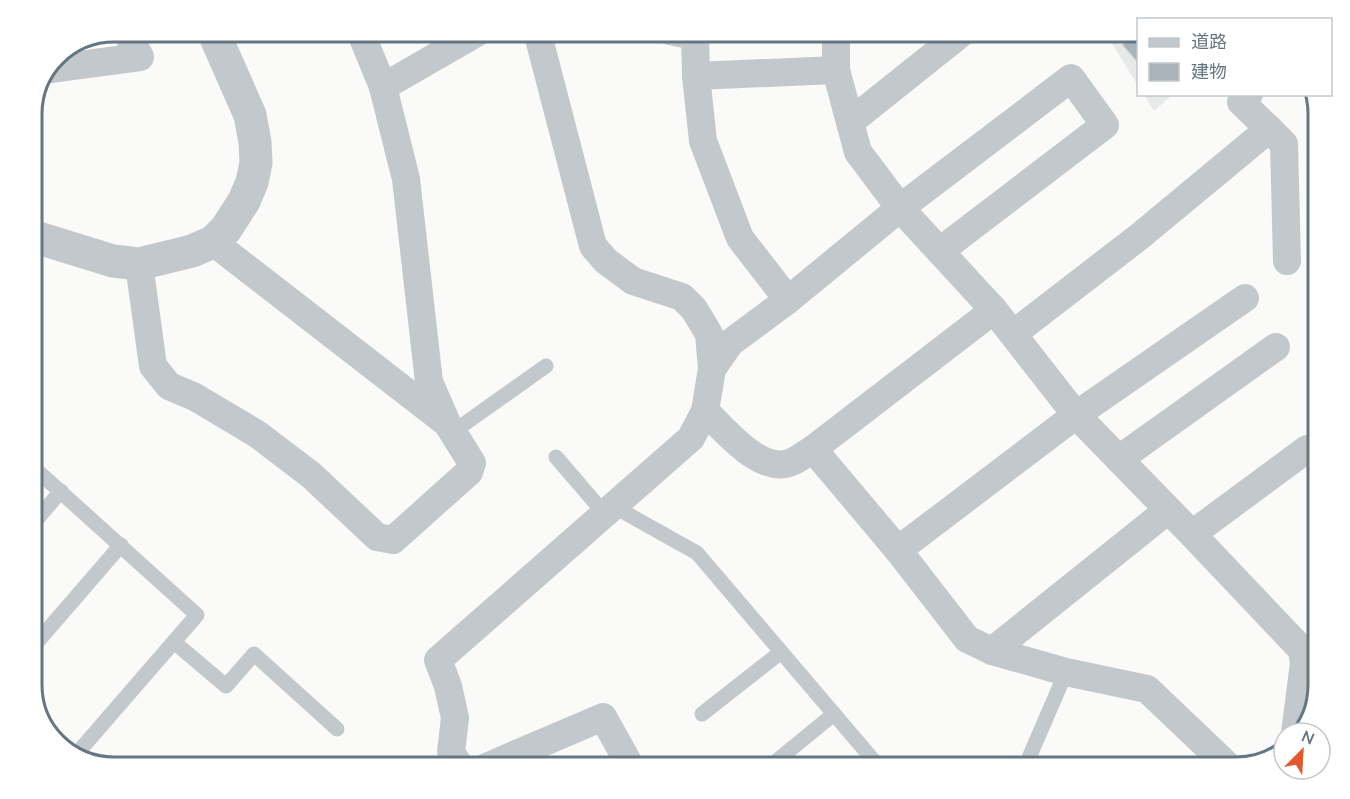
<svg xmlns="http://www.w3.org/2000/svg" width="1350" height="799" viewBox="0 0 1350 799" font-family="'Nunito Sans','Noto Sans JP',sans-serif">
	<style>
		.built { fill: #e8e9e9 }
		.building { fill: #aab3b9; stroke: #dcdcda; stroke-width: 1.5 }
		.lines { fill: none; stroke-linecap: round; stroke-linejoin: round }
		.service { stroke: #c3c8cc; stroke-width: 15 }
		.minor { stroke: #c3c8cc; stroke-width: 28 }
		.tertiary { stroke: #c3c8cc; stroke-width: 33 }
		.rim { fill: none; stroke: #657683; stroke-width: 3 }
	</style>
	<rect width="100%" height="100%" fill="#fafaf8"/>
	<g class="built">
		<path d="M1105 32H1138V86Z"/>
		<path d="M1144 95H1172L1154 111Z"/>
	</g>
	<path class="building" d="M1135 31H1138V63L1122 45Z"/>
	<g class="lines">
		<g class="service">
			<path d="M453 432 546 366"/>
			<path d="M556 457 604 513"/>
			<path d="M32 466 197 615 74 757"/>
			<path d="M613 506 697 553 875 762 889 767"/>
			<path d="M32 525 61 491"/>
			<path d="M174 642 226 686 254 654 337 729"/>
			<path d="M32 648 121 545"/>
			<path d="M702 714 781 652"/>
			<path d="M769 767 834 714"/>
			<path d="M1025 767 1066 672"/>
		</g>
		<g class="minor">
			<path d="M537 31 593 246 606 261 633 281 682 297 694 309 709 334 712 369"/>
			<path d="M670 31 694 36"/>
			<path d="M695 31 696 76 703 141 740 238 788 300"/>
			<path d="M836 31V70L858 152 900 208 994 310 1076 415 1192 534 1302 650 1304 663 1295 733"/>
			<path d="M50 69 140 57 126 31"/>
			<path d="M696 76 836 70"/>
			<path d="M383 87 480 31"/>
			<path d="M850 122 964 31"/>
			<path d="M1269 129 1284 144 1287 261"/>
			<path d="M213 242 444 421"/>
			<path d="M139 264 153 366 169 386 195 397 257 434 311 475 377 537 393 540 469 472 472 463 447 423 429 382 406 179 383 87 360 31"/>
			<path d="M1013 334 1140 236 1269 129 1241 102 1249 94"/>
			<path d="M705 411C724 429 759 473 789 463 797 461 805 454 813 449L994 310"/>
			<path d="M813 449 898 550 967 639 992 651 1066 672 1147 689 1229 767"/>
			<path d="M1119 459 1276 347"/>
			<path d="M1192 534 1307 449"/>
			<path d="M898 550 1076 415 1245 298"/>
			<path d="M992 651 1168 510"/>
			<path d="M460 767 451 752 455 718 448 686 438 660 691 438 705 411 712 369 730 343 788 300 900 208 1071 78 1105 125 940 251"/>
			<path d="M486 767 603 717 631 767"/>
		</g>
		<path class="tertiary" d="M32 236 113 261 139 264 192 251 213 242 226 229 244 201 252 182 256 163 255 142 250 115 213 31"/>
	</g>
	<path d="M0 0H1350V799H0ZM114 42H1236A72 72 0 0 1 1308 114V685A72 72 0 0 1 1236 757H114A72 72 0 0 1 42 685V114A72 72 0 0 1 114 42Z" fill="#fff" fill-rule="evenodd"/>
	<path class="rim" d="M114 42H1236A72 72 0 0 1 1308 114V685A72 72 0 0 1 1236 757H114A72 72 0 0 1 42 685V114A72 72 0 0 1 114 42Z"/>
	<rect x="1137" y="18" width="195" height="78" fill="#ffffff" stroke="#c1c8cd" stroke-width="1.5"/>
	<rect x="1149" y="38" width="30" height="9" fill="#c3c8cc" stroke="#c1c8cd" stroke-width="1.5"/>
	<text x="1191" y="48" font-size="18" fill="#657683">道路</text>
	<rect x="1149" y="63" width="30" height="18" fill="#aab3b9" stroke="#c1c8cd" stroke-width="1.5"/>
	<text x="1191" y="78" font-size="18" fill="#657683">建物</text>
	<g transform="translate(1302 751) rotate(24)"><circle r="28" fill="#ffffff" stroke="#c1c8cd" stroke-width="1.5"/>
	<path d="M0-4.5L10 22L0 15L-10 22Z" fill="#e4572e"/>
	<text y="-9" font-size="16" font-weight="bold" text-anchor="middle" fill="#657683">N</text>
	</g>
</svg>
